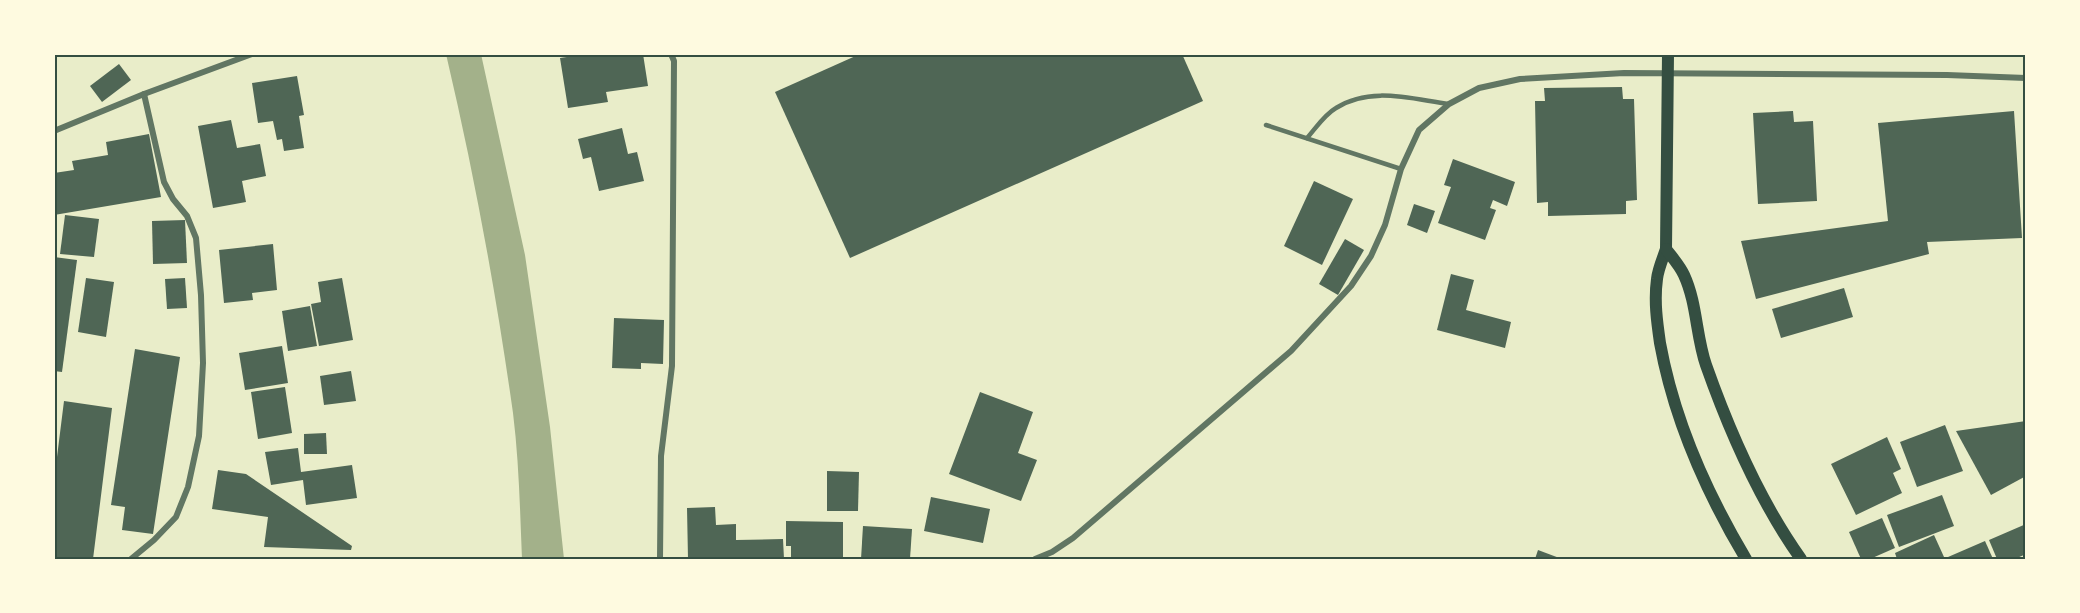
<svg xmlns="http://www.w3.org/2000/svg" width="2080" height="613" viewBox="0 0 2080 613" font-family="Signika,sans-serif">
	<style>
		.water { fill: #a3b18a }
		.building { fill: #4f6655 }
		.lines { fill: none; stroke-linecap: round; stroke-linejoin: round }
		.service { stroke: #617663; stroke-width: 4.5 }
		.minor { stroke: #617663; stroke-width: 6 }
		.secondary { stroke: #344e41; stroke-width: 12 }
		.neatline { fill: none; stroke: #344e41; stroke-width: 2 }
	</style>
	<rect width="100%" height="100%" fill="#e9edc9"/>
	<path class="water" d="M446 54H481L525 255 550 427 564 559H522C520 511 519 461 513 413 496 292 474 173 446 54Z"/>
	<g class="building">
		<path d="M587 54H600L601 57 623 54H643L648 86 606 92 608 102 568 108 560 58Z"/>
		<path d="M860 54H1182L1203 101 850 258 775 92Z"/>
		<path d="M119 64 131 80 102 102 90 86Z"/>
		<path d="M297 76 304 115 299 116 304 148 284 151 282 139 277 140 273 121 258 123 252 83Z"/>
		<path d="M1622 87 1623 99H1634L1637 200 1626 201V214L1548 216V202L1537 203 1535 101H1545L1544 88Z"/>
		<path d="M1793 111 1794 122 1813 121 1817 201 1758 204 1753 113Z"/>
		<path d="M2014 111 2022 238 1927 242 1929 254 1756 299 1741 241 1888 221 1878 123Z"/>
		<path d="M231 120 237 148 260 144 266 176 242 181 246 202 213 208 198 126Z"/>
		<path d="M622 128 628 154 637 152 644 181 599 191 591 157 583 159 578 139Z"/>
		<path d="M149 134 161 197 54 215V173L74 170 72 161 108 155 106 142Z"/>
		<path d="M1453 159 1515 182 1507 206 1493 200 1490 208 1496 210 1485 240 1438 223 1451 187 1444 185Z"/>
		<path d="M1314 181 1353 199 1322 265 1284 246Z"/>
		<path d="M1414 204 1435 211 1427 233 1407 225Z"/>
		<path d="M65 215 99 219 94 257 60 254Z"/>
		<path d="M185 220 187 263 153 264 152 221Z"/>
		<path d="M1345 239 1364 250 1338 295 1319 284Z"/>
		<path d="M273 244 277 290 252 293 253 300 224 303 219 250Z"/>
		<path d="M54 257 77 260 62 372 54 371Z"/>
		<path d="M1451 274 1474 280 1466 310 1511 322 1505 348 1437 330Z"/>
		<path d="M86 278 114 282 106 337 78 332Z"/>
		<path d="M185 278 187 308 167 309 165 279Z"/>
		<path d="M342 278 353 340 319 346 311 304 321 302 318 282Z"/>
		<path d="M1844 288 1853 317 1781 338 1772 309Z"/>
		<path d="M310 306 317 346 288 351 282 311Z"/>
		<path d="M614 318 664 320 663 364 641 363V369L612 368Z"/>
		<path d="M282 346 288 383 245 390 239 353Z"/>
		<path d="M135 349 180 357 153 534 122 530 125 507 111 505Z"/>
		<path d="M351 371 356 401 324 405 320 376Z"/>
		<path d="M285 387 292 433 258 439 251 392Z"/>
		<path d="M980 392 1033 412 1018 453 1037 460 1021 501 949 474Z"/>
		<path d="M64 401 112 408 93 559H54V481Z"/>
		<path d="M2026 421V476L1991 495 1956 431Z"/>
		<path d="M1945 425 1963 471 1917 487 1900 442Z"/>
		<path d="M326 433 327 454H304V434Z"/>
		<path d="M1887 437 1901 469 1893 473 1902 493 1856 515 1831 464Z"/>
		<path d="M298 448 301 472 352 465 357 498 306 505 303 480 271 485 265 452Z"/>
		<path d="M218 470 246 474 352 546 351 550 264 547 268 517 212 509Z"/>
		<path d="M827 471 859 472 858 511H827Z"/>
		<path d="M1942 495 1954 526 1899 547 1887 515Z"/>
		<path d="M931 497 990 509 983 543 924 531Z"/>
		<path d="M715 507 716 525 736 524V540L783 539 784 559H688L687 508Z"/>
		<path d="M1882 518 1895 548 1870 559H1861L1849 532Z"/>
		<path d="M786 521 843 522V559H791V546H786Z"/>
		<path d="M2026 524V554L2015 559H1997L1989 540Z"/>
		<path d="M863 526 912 529 910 559H861Z"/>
		<path d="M1934 535 1944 557 1897 559 1895 553Z"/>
		<path d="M1985 541 1993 559H1949L1948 557Z"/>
		<path d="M1538 550 1562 559H1535Z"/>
	</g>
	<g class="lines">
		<g class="service">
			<path d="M1266 125 1401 169"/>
			<path d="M1307 138C1316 128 1324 115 1336 108 1370 86 1411 99 1449 104"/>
		</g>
		<g class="minor">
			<path d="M54 131 144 94 252 54"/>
			<path d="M131 559 154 540 176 517 188 487 199 436 203 363 201 295 196 238 187 216 173 199 164 182 144 94"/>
			<path d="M660 559 661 456 672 366 674 61 671 54"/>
			<path d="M1035 559 1052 552 1073 538 1291 351 1351 286 1371 256 1385 225 1401 169 1419 130 1449 104 1479 88 1520 79 1624 73 1947 75 2026 78"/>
		</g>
		<g class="secondary">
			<path d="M1668 54 1666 249C1663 258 1658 269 1657 279 1654 301 1657 322 1660 343 1674 420 1706 492 1746 559"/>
			<path d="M1666 249C1672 257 1680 266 1684 275 1697 303 1696 336 1706 365 1730 433 1759 500 1801 559"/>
		</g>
	</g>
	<rect width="2080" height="613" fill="none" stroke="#fefae0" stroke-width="111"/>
	<rect x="56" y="56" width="1968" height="502" class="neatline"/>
</svg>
